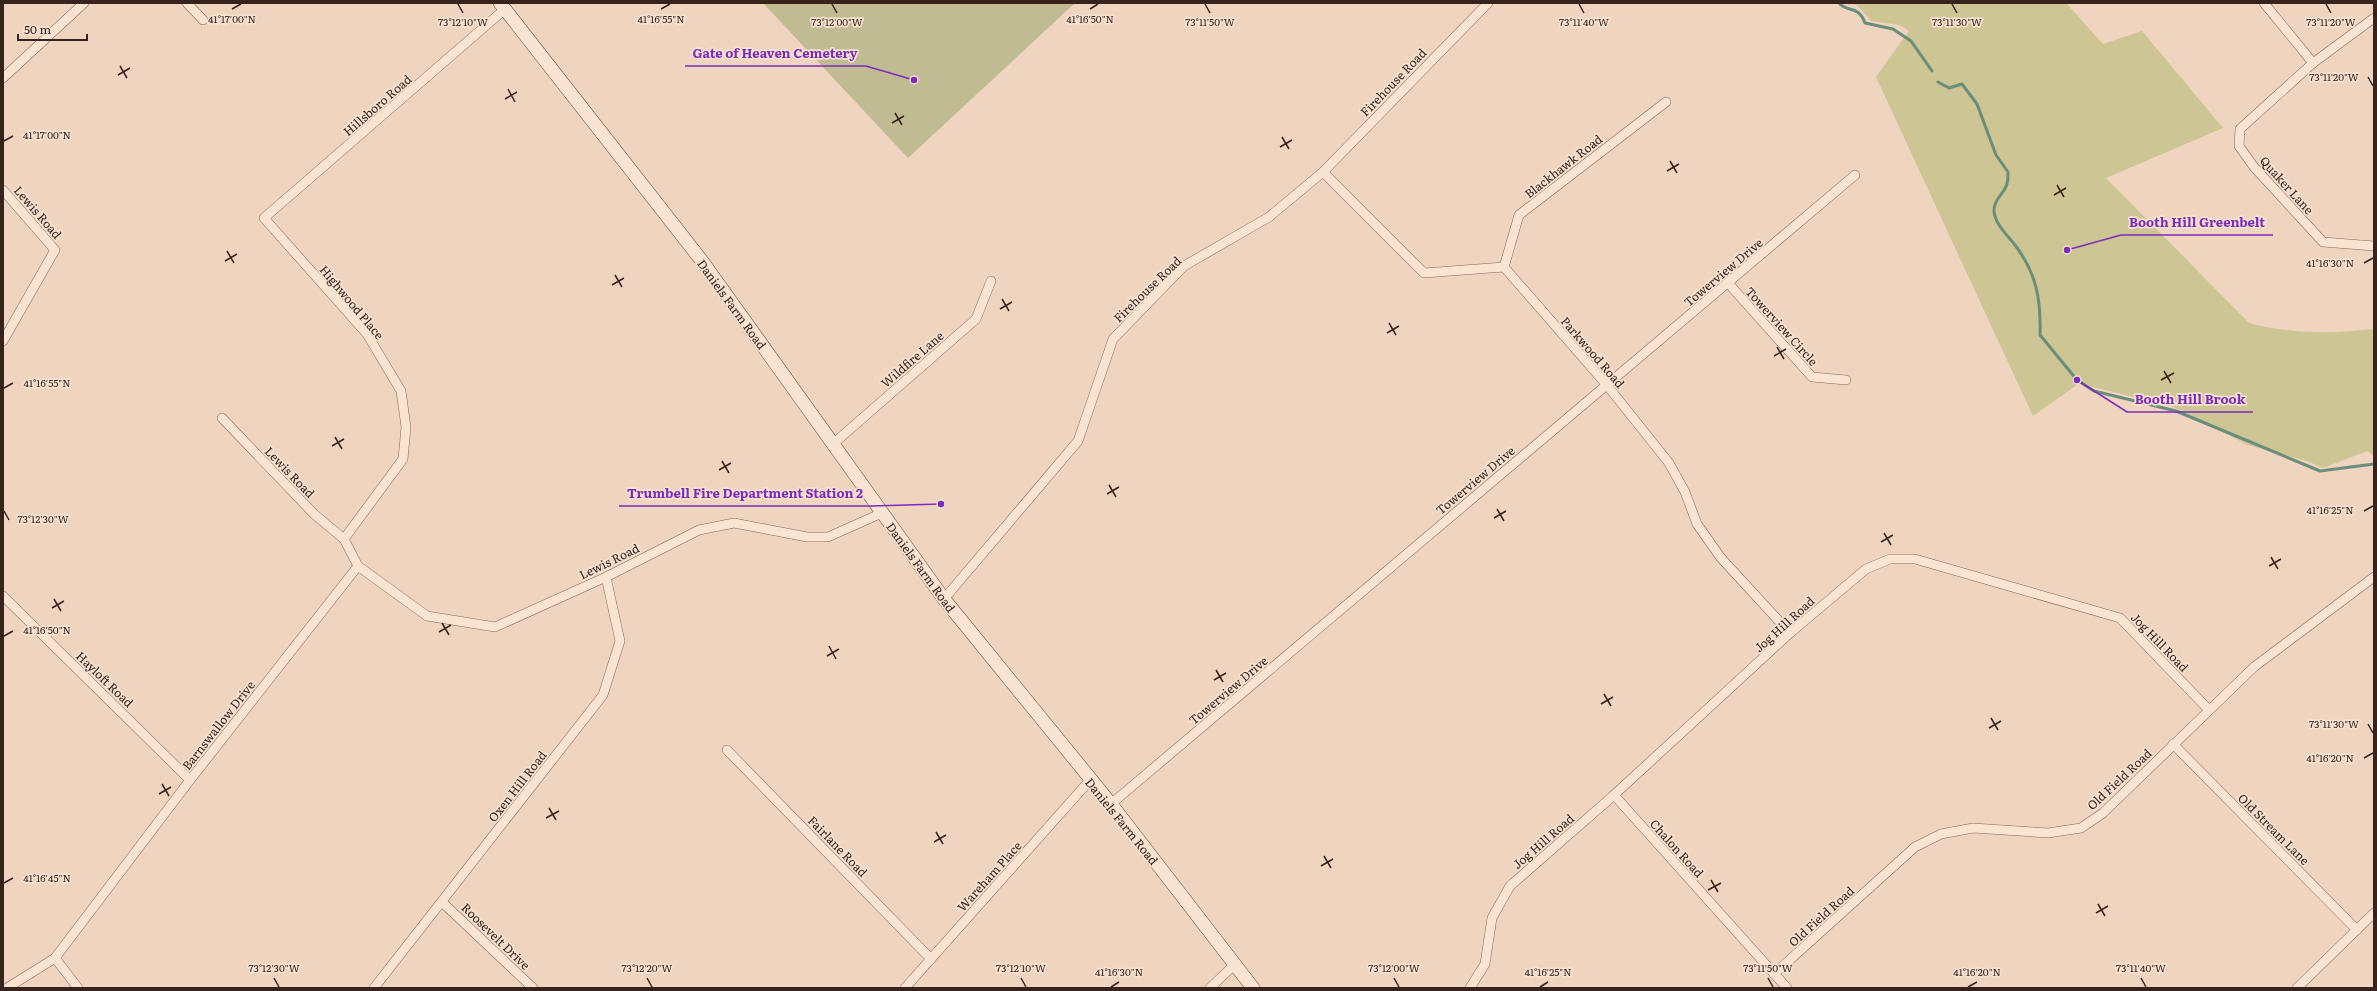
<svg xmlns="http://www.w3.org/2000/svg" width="2377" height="991" viewBox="0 0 2377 991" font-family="Literata,serif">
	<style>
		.green { fill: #cdc593 }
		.cemetery { fill: #c1bb93 }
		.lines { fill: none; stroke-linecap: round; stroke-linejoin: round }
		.stream { stroke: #698e7c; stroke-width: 3 }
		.street-casing { stroke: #886557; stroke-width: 10 }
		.secondary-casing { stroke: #69463a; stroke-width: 14 }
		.street { stroke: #f9e4d2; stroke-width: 9 }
		.secondary { stroke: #f9e4d2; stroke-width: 13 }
		.ticks { fill: none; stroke: #37221c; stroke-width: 1.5 }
		.labels { text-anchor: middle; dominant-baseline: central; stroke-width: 3.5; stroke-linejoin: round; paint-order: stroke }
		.street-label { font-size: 12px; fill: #37221c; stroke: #f6e1cf }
		.ticks-label { font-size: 10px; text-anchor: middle; fill: #37221c; stroke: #f6e1cf; stroke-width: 3.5; stroke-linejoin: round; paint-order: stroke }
		.leader { fill: none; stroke: #7b2cbf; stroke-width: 1.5 }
		.callout-dot { fill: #7b2cbf; stroke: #f6e1cf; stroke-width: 1.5 }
		.callout-label { font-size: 13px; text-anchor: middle; font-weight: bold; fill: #7b2cbf; stroke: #f6e1cf; stroke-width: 3.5; stroke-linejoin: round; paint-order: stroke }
	</style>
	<rect width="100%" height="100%" fill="#efd4bf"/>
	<path class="green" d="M1846 3H2066L2103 44 2142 31 2223 128 2106 178 2249 323C2291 334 2331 334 2374 329V456L2367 451 2323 468 2307 461 2248 445 2171 406 2093 387 2081 382 2033 416 1876 77 1909 31 1900 25 1871 21 1857 5Z"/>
	<path class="cemetery" d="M763 3H1075L908 158Z"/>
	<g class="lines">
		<g class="stream">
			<path d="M1839 3C1847 13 1858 4 1865 23L1893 29 1911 41 1932 71"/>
			<path d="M1938 82 1949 88 1962 84 1977 104 1996 155 2008 172C2008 176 2008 180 2007 184 2004 194 1993 200 1994 212 1996 225 2007 235 2015 245 2037 274 2041 300 2040 335L2077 380 2094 391 2176 411 2320 471 2374 464"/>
		</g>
		<g class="street-casing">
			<g id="street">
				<path d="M187 3 203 20"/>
				<path d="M2264 3 2313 63"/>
				<path d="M2374 18 2313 63 2240 129 2239 146 2254 167 2323 242 2374 246"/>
				<path d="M3 78 84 3"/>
				<path d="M1323 172 1424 273 1504 267"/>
				<path d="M3 190 55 250 3 341"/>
				<path d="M1504 267 1606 384 1669 463 1685 492 1697 524 1721 558 1790 633"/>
				<path d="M1504 267 1519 215 1666 102"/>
				<path d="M1728 283 1812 377 1846 380"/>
				<path d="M222 418 314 514 344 539"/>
				<path d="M833 444 976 319 991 281"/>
				<path d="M358 566 427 616 495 627 606 577 699 530 734 523 807 537H828L882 513"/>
				<path d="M3 596 190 780"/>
				<path d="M944 599 1078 441 1113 339 1184 266 1269 217 1323 172 1488 3"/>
				<path d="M2173 744 2357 930"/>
				<path d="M727 750 931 959"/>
				<path d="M1614 795 1787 988"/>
				<path d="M1111 804 1855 175"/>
				<path d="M442 902 533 988"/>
				<path d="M55 958 78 988"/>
				<path d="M1774 974 1915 847 1941 834 1973 828 2048 833 2081 828 2103 813 2254 667 2374 577"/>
				<path d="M7 988 55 958 190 780 358 566 344 539 403 459 406 427 401 391 367 334 264 218 505 9"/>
				<path d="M374 988 603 695 620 641 606 577"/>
				<path d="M905 988 1090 780"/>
				<path d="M1210 988 1234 965"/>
				<path d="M1470 988 1485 964 1492 918 1510 886 1614 795 1790 633 1866 569 1890 559H1915L2120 618 2208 709"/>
				<path d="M2297 988 2374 913"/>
			</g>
		</g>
		<g class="secondary-casing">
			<path id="secondary" d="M500 3 702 261 944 599 1111 804 1253 988"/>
		</g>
		<use href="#street" class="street"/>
		<use href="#secondary" class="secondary"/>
	</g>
	<path class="ticks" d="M458 4 463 13M832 4 837 13M1205 4 1210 13M1579 4 1584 13M1952 4 1957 13M2326 4 2331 13M232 9 241 4M661 9 670 4M1090 9 1098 4M120 66 127 78M118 75 130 68M2368 77 2373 86M508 89 515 102M505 99 517 92M895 113 902 125M892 123 904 116M1282 137 1289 149M4 141 13 136M1280 147 1292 140M1670 161 1677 173M1667 171 1679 164M2057 185 2064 197M2054 195 2066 188M227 251 234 263M225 261 237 254M2364 263 2373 258M615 275 622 287M612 285 624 278M1002 299 1009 311M1000 309 1012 302M1389 323 1396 335M1387 333 1399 326M1777 347 1784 359M1774 356 1786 349M2164 371 2171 383M2161 380 2174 373M4 388 13 383M335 437 342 449M332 446 344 439M722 461 729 473M719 470 731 463M1109 485 1116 497M1107 494 1119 487M1497 509 1504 521M4 511 9 520M2364 511 2373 506M1494 518 1506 511M1884 533 1891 545M1881 542 1893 535M2271 557 2278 569M2269 566 2281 559M54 599 61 611M52 608 64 601M442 623 449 635M439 632 451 625M4 636 13 631M829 646 836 659M827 656 839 649M1216 670 1223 682M1214 680 1226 673M1604 694 1611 706M1601 704 1613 697M1991 718 1998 730M2368 724 2373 733M1989 728 2001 721M2364 758 2373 753M162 784 169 796M159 794 171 787M549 808 556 820M546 818 559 811M936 832 943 844M934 842 946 835M1324 856 1331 868M1321 866 1333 859M1711 880 1718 892M4 883 13 878M1708 890 1721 883M2098 904 2105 916M2096 913 2108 906M274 978 279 987M647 978 652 987M1021 978 1026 987M1394 978 1399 987M1768 978 1773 987M2141 978 2146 987M1111 987 1119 982M1540 987 1548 982M1968 987 1977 982"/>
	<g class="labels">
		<g class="street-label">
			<text transform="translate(1393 82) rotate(-46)">Firehouse Road</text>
			<text transform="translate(377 105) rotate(-41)">Hillsboro Road</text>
			<text transform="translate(1563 166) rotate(-38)">Blackhawk Road</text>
			<text transform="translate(2287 185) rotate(48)">Quaker Lane</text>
			<text transform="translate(38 212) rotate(49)">Lewis Road</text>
			<text transform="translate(1723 272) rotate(-40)">Towerview Drive</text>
			<text transform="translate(1147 289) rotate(-44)">Firehouse Road</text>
			<text transform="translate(352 302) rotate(50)">Highwood Place</text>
			<text transform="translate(732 304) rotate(54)">Daniels Farm Road</text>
			<text transform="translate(1782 326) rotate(48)">Towerview Circle</text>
			<text transform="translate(1593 352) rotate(49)">Parkwood Road</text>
			<text transform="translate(912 359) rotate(-41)">Wildfire Lane</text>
			<text transform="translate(290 472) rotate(46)">Lewis Road</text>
			<text transform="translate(1475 480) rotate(-40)">Towerview Drive</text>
			<text transform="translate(609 561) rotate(-26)">Lewis Road</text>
			<text transform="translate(921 567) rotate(54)">Daniels Farm Road</text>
			<text transform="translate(1784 624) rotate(-42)">Jog Hill Road</text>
			<text transform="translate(2160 642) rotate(46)">Jog Hill Road</text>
			<text transform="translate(105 679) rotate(44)">Hayloft Road</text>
			<text transform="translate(1228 690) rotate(-40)">Towerview Drive</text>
			<text transform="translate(218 725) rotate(-52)">Barnswallow Drive</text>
			<text transform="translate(2119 779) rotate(-43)">Old Field Road</text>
			<text transform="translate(517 786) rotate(-52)">Oxen Hill Road</text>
			<text transform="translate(1122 821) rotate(51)">Daniels Farm Road</text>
			<text transform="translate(2274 829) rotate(45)">Old Stream Lane</text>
			<text transform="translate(1543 841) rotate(-41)">Jog Hill Road</text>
			<text transform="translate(838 846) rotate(46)">Fairlane Road</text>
			<text transform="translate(1677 848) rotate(48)">Chalon Road</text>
			<text transform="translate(989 876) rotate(-48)">Wareham Place</text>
			<text transform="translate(1821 916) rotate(-42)">Old Field Road</text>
			<text transform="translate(496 936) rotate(44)">Roosevelt Drive</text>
		</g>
	</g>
	<g class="ticks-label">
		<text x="232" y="23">41°17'00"N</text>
		<text x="661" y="23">41°16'55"N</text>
		<text x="1090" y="23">41°16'50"N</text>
		<text x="463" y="26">73°12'10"W</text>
		<text x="837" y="26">73°12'00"W</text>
		<text x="1210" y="26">73°11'50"W</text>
		<text x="1584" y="26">73°11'40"W</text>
		<text x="2331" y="26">73°11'20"W</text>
		<text x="1957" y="26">73°11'30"W</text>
		<text x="2334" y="81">73°11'20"W</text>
		<text x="47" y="139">41°17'00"N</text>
		<text x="2330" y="267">41°16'30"N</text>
		<text x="47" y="387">41°16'55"N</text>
		<text x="2330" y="514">41°16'25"N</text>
		<text x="43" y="523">73°12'30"W</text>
		<text x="47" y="634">41°16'50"N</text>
		<text x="2334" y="728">73°11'30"W</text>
		<text x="2330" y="762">41°16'20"N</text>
		<text x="47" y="882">41°16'45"N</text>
		<text x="274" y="972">73°12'30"W</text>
		<text x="647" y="972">73°12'20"W</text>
		<text x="1021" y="972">73°12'10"W</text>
		<text x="1394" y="972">73°12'00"W</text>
		<text x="1768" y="972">73°11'50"W</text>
		<text x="2141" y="972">73°11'40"W</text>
		<text x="1119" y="976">41°16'30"N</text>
		<text x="1548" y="976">41°16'25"N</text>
		<text x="1977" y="976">41°16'20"N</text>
	</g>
	<path class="leader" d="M914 80L866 66H685M2067 250L2121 235H2273M2077 380L2127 412H2253M941 504L871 506H619"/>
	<g class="callout-dot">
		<circle cx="914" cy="80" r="4"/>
		<circle cx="2067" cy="250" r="4"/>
		<circle cx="2077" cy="380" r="4"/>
		<circle cx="941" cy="504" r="4"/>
	</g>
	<g class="callout-label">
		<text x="775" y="58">Gate of Heaven Cemetery</text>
		<text x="2197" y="227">Booth Hill Greenbelt</text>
		<text x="2190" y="404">Booth Hill Brook</text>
		<text x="745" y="498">Trumbell Fire Department Station 2</text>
	</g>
	<rect width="2377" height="991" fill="none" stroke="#37221c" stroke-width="8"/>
	<path d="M18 34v6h69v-6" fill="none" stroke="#37221c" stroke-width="2"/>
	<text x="24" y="34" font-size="12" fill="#37221c" stroke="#f6e1cf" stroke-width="3" paint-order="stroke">50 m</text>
</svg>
